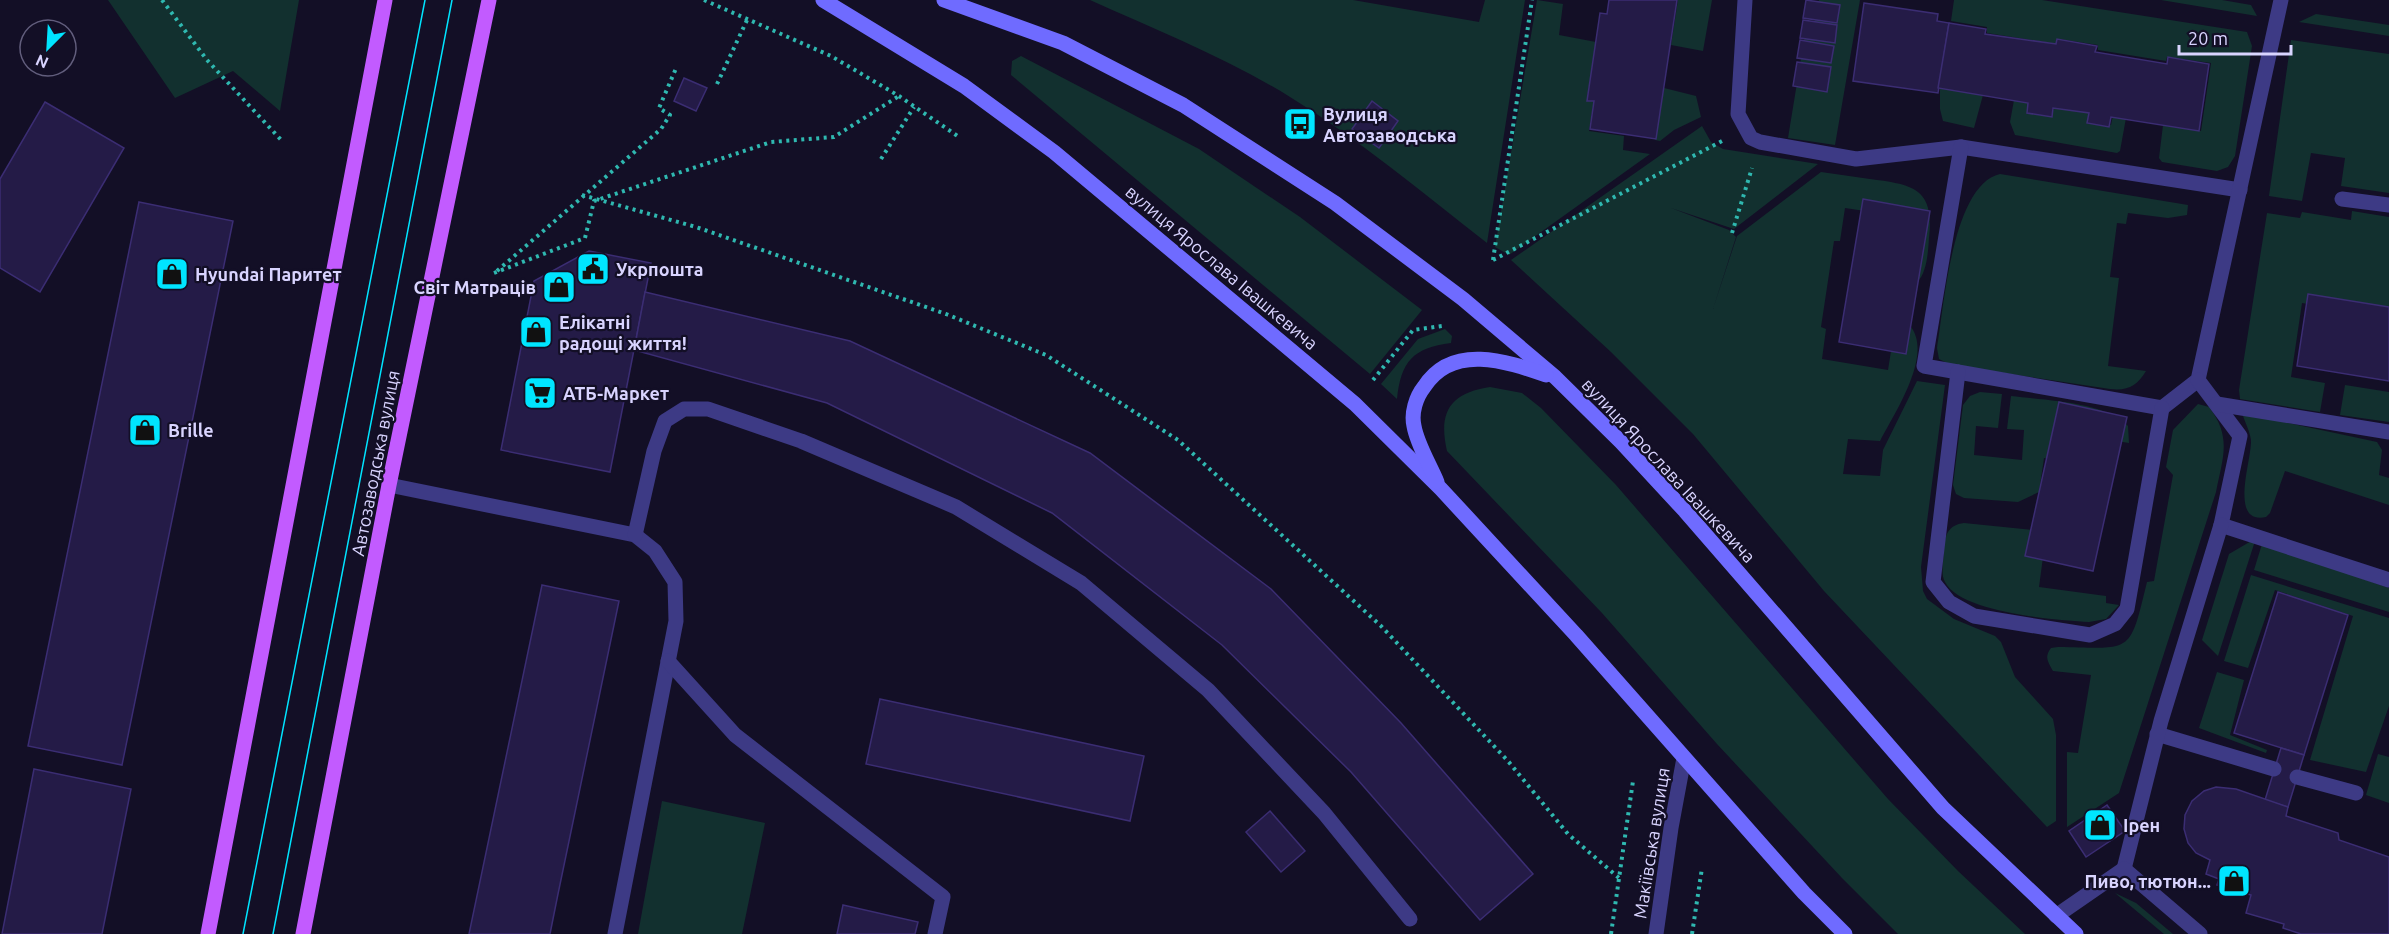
<svg xmlns="http://www.w3.org/2000/svg" width="2389" height="934" viewBox="0 0 2389 934" font-family="Ubuntu,sans-serif">
	<style>
		.green { fill: #12302f }
		.building { fill: #241b47; stroke: #3b2d73; stroke-width: 1.5 }
		.lines { fill: none; stroke-linecap: round; stroke-linejoin: round }
		.path { stroke: #2fb8b0; stroke-width: 4; stroke-dasharray: 3 4.5; stroke-linecap: butt }
		.service { stroke: #3d3a85; stroke-width: 15 }
		.minor { stroke: #3d3a85; stroke-width: 15 }
		.secondary { stroke: #6f6bff; stroke-width: 15 }
		.primary { stroke: #c25bff; stroke-width: 15 }
		.tram { stroke: #00e5ff; stroke-width: 1.5 }
		.labels { text-anchor: middle; dominant-baseline: central; stroke-width: 4.5; stroke-linejoin: round; paint-order: stroke }
		.poi-label { font-size: 18px; font-weight: bold; fill: #d9d4ff; stroke: #130f26; text-anchor: start }
		.street-label { font-size: 18px; fill: #d9d4ff; stroke: #130f26 }
	</style>
	<rect width="100%" height="100%" fill="#130f26"/>
	<g class="green">
		<path d="M108 0H299L280 111 233 71 175 98Z"/>
		<path d="M1090 0H1353L1479 22 1485 0H1525L1487 243C1423 193 1360 140 1290 97 1227 58 1157 30 1090 0Z"/>
		<path d="M1537 0 1563 4 1559 35 1596 42 1587 99 1594 100 1589 131 1624 136 1623 150 1650 154 1509 255 1495 247Z"/>
		<path d="M1678 0H1712L1703 51 1671 45Z"/>
		<path d="M1819 0H1860L1835 145 1788 138 1805 34H1812Z"/>
		<path d="M1954 0H2042L2247 32 2252 46 2235 156 2228 167 2217 171 2162 162 2159 158 2163 125 2201 131 2211 63 2167 57 2166 61 2098 50V45L2059 39 2057 44 1987 33V27L1951 21Z"/>
		<path d="M2161 0H2222L2251 5 2257 16Z"/>
		<path d="M2316 14 2389 25V36L2299 22Z"/>
		<path d="M2291 40 2389 54V193L2341 186 2345 158 2311 153 2302 201 2269 196Z"/>
		<path d="M1021 56 1199 149 1300 217 1422 310 1370 374 1011 75 1012 61Z"/>
		<path d="M1664 88 1696 96 1701 117 1674 130 1660 141 1655 140Z"/>
		<path d="M1940 88 1983 95 1974 128 1943 121 1940 109Z"/>
		<path d="M2014 100 2029 103 2028 112 2052 115 2054 107 2089 113 2087 122 2111 125 2113 115 2126 118 2120 151 2117 153 2015 135 2010 122Z"/>
		<path d="M1702 126 1711 142 1723 149 1818 164 1734 229 1671 208 1729 230 1736 237 1713 309 1737 236 1821 172C1840 175 1858 177 1877 180 1918 185 1934 193 1929 238 1928 252 1927 273 1917 282L1912 218 1845 208 1840 241H1834L1821 327 1826 329 1822 359 1888 370 1896 320 1911 327C1933 356 1894 414 1880 441L1848 439 1843 474 1880 476 1883 450 1917 381 1945 385 1921 567 1923 591 1927 599 1954 619 1995 636 2001 642 2015 677 2053 719 2056 735V821L2047 827 1824 591 1693 434 1611 352 1511 260Z"/>
		<path d="M2000 174 2188 205 2187 215 2168 218 2128 213 2126 224 2117 223 2110 277 2119 278 2108 366 2146 371C2137 386 2128 391 2110 389L1951 365 1939 359 1937 348C1944 307 1952 185 2000 174Z"/>
		<path d="M2352 211 2389 217V317L2302 303 2291 377 2325 383 2320 412 2240 399 2239 390 2267 213 2300 218 2302 212 2351 220Z"/>
		<path d="M1445 329 1452 336 1451 343C1413 348 1401 361 1397 399L1381 384 1418 339Z"/>
		<path d="M2345 385 2389 392V422L2340 415Z"/>
		<path d="M1490 387 1522 393 1541 408 1616 485 1888 799 1958 871 2025 934H1898L1842 878 1717 744 1602 613 1447 451C1438 412 1450 393 1490 387Z"/>
		<path d="M1980 392 2002 394 1998 428 1976 426 1974 455 2022 460 2024 430 2007 429 2011 396C2043 400 2107 402 2128 426L2129 443 2065 433 2060 461 2044 458 2039 492 2018 502 1964 498 1956 494 1953 485 1963 405 1970 396Z"/>
		<path d="M2198 404 2209 407C2232 437 2223 457 2216 492L2119 793 2067 827V752L2078 753 2091 675 2053 671C2048 662 2044 657 2051 648L2058 647C2133 648 2129 656 2147 582L2154 581 2173 475 2166 467 2173 430Z"/>
		<path d="M2242 413 2377 442 2382 450 2379 475 2389 478V505L2285 471 2270 513 2266 517C2228 525 2252 460 2251 440 2250 432 2245 422 2242 413Z"/>
		<path d="M1964 523 2033 530 2043 557 2039 587 2106 596V603L2119 605 2106 619 2089 622C2056 620 1961 613 1945 582 1940 573 1944 559 1944 549 1945 535 1948 525 1964 523Z"/>
		<path d="M2253 540 2255 541 2218 656 2202 640 2229 554Z"/>
		<path d="M2262 544 2389 588V612L2254 570Z"/>
		<path d="M2251 575 2389 618V706L2366 772 2310 760 2353 616 2275 590 2248 668 2224 661Z"/>
		<path d="M2217 672 2244 680 2230 735 2267 750 2266 753 2199 728Z"/>
		<path d="M2378 754 2389 757V803L2366 795Z"/>
		<path d="M662 801 765 823 742 934H638Z"/>
		<path d="M2115 893 2136 903 2173 934H2164Z"/>
	</g>
	<g class="building">
		<path d="M1609 0H1677L1656 139 1590 129 1594 101H1587L1600 13 1607 14Z"/>
		<path d="M1806 0 1840 5 1837 23 1803 18Z"/>
		<path d="M1864 3 1938 14 1937 21 1949 23 1938 93 1853 81Z"/>
		<path d="M1803 20 1837 25 1835 43 1800 38Z"/>
		<path d="M1949 23 1986 29 1985 34 2056 44 2057 39 2097 46 2095 52 2167 64 2168 57 2209 64 2199 131 2111 117 2109 127 2087 123 2089 113 2053 108 2052 117 2027 113 2028 103 1938 88Z"/>
		<path d="M1800 40 1834 46 1831 63 1797 58Z"/>
		<path d="M1797 62 1831 67 1827 92 1793 86Z"/>
		<path d="M684 78 707 88 696 111 674 101Z"/>
		<path d="M1372 101 1398 121 1379 148 1352 129Z"/>
		<path d="M45 102 124 148 40 292 0 268V179Z"/>
		<path d="M1863 199 1930 211 1906 354 1839 342Z"/>
		<path d="M139 202 233 221 122 765 28 746Z"/>
		<path d="M589 251 651 263 610 472 501 450 534 281Z"/>
		<path d="M645 292 850 341 1090 453 1271 589 1401 723 1533 874 1480 920 1351 772 1222 645 1052 513 827 403 634 350Z"/>
		<path d="M2308 294 2389 307V381L2297 366Z"/>
		<path d="M2059 402 2127 417 2093 571 2025 556Z"/>
		<path d="M542 585 619 601 558 894 550 934H469Z"/>
		<path d="M2278 592 2348 615 2304 755 2234 733Z"/>
		<path d="M880 699 1144 756 1130 821 866 764Z"/>
		<path d="M2281 748 2304 755 2288 807 2265 800Z"/>
		<path d="M34 769 131 789 102 934H2Z"/>
		<path d="M2216 787 2236 789 2288 807 2286 816 2338 833 2339 840 2389 857V934H2301L2283 928 2284 924 2246 913 2251 895 2217 885 2219 879 2206 874 2210 860 2196 853 2188 843 2184 829 2185 815 2192 801 2204 791Z"/>
		<path d="M2107 805 2125 831 2086 857 2069 831Z"/>
		<path d="M1270 811 1305 851 1281 872 1246 832Z"/>
		<path d="M843 905 918 922 915 934H837Z"/>
	</g>
	<g class="lines">
		<g class="path">
			<path d="M162 0 207 60 283 142"/>
			<path d="M704 0 831 56 899 96 959 137"/>
			<path d="M717 84 748 18"/>
			<path d="M881 159 914 107"/>
			<path d="M582 195 696 227 946 314 1046 355 1178 440 1381 626 1508 761 1568 834 1619 878"/>
			<path d="M1732 233 1752 168"/>
			<path d="M1493 260 1724 140"/>
			<path d="M1493 260 1532 0"/>
			<path d="M497 271 661 129 670 115 659 108 677 66"/>
			<path d="M494 273 585 238 594 201 771 142 834 137 899 96"/>
			<path d="M1373 380 1413 330 1442 326"/>
			<path d="M1611 934 1633 781"/>
			<path d="M1692 934 1702 868"/>
		</g>
		<g class="service">
			<path d="M1745 0 1738 114 1751 138 1760 142 1856 159 1961 147 2240 190"/>
			<path d="M1961 147 1924 366 2162 408 2198 380 2281 0"/>
			<path d="M2342 199 2389 205"/>
			<path d="M1958 372 1933 582 1949 602 1974 616 2090 635 2115 624 2127 609 2162 408"/>
			<path d="M2198 380 2240 436 2221 525 2389 580"/>
			<path d="M2217 404 2389 432"/>
			<path d="M389 485 635 535 655 551 675 582 676 621 615 934"/>
			<path d="M635 535 654 451 665 421 684 409H708L801 441 956 507 1081 583 1208 690 1324 813 1410 919"/>
			<path d="M668 661 735 735 943 897 935 934"/>
			<path d="M2157 734 2274 769"/>
			<path d="M2297 777 2356 793"/>
			<path d="M2124 869 2161 721 2221 525"/>
			<path d="M2056 916 2124 869 2200 934"/>
		</g>
		<path class="minor" d="M1656 934 1671 828 1684 758"/>
		<g class="secondary">
			<path d="M823 0 964 86 1054 152 1355 404 1441 489 1576 635 1804 893 1845 934"/>
			<path d="M944 0 1063 43 1183 105 1335 203 1463 299 1555 377 1621 442 1685 511 1943 808 2076 934"/>
			<path d="M1437 482C1430 465 1417 444 1414 426 1411 413 1416 397 1424 387 1452 343 1506 361 1546 375"/>
		</g>
		<g class="primary">
			<path d="M208 934 385 0"/>
			<path d="M303 934 389 485 489 0"/>
		</g>
		<g class="tram">
			<path d="M243 934 425 0"/>
			<path d="M273 934 452 0"/>
		</g>
	</g>
	<defs>
		<g id="bus-square" transform="scale(1.725)"><rect x="-9" y="-9" width="18" height="18" rx="4" fill="#00e5ff" stroke="#130f26"/><path d="M-5-6H5V4H4V6H2V4H-2V6H-4V4H-5ZM-3.5-4V0h7V-4ZM-3.5 1.2v1.5H-2V1.2ZM2 1.2v1.5H3.5V1.2Z" fill="#111"/></g>
		<g id="civic-square" transform="scale(1.725)"><rect x="-9" y="-9" width="18" height="18" rx="4" fill="#00e5ff" stroke="#130f26"/><path d="M-.6-6.5H3V-4.5H.6V-3L4-1V1h2V6H-6V1h2V-1L-.6-3ZM-1.2 2.5V6h2.4V2.5Z" fill="#111"/></g>
		<g id="shop-square" transform="scale(1.725)"><rect x="-9" y="-9" width="18" height="18" rx="4" fill="#00e5ff" stroke="#130f26"/><path d="M-5-2.5h2.3a2.7 3.5 0 0 1 5.4 0H5L5.5 6h-11ZM-1.5-2.5h3a1.5 2.3 0 0 0-3 0Z" fill="#111"/></g>
		<g id="supermarket-square" transform="scale(1.725)"><rect x="-9" y="-9" width="18" height="18" rx="4" fill="#00e5ff" stroke="#130f26"/><path d="M-6-5.5h2.5l.6 2H6L4.5 2H-2.5L-4.4-4H-6ZM-1.5 3.2a1.3 1.3 0 1 0 .1 0ZM3 3.2a1.3 1.3 0 1 0 .1 0Z" fill="#111"/></g>
	</defs>
	<g fill-rule="evenodd">
		<use href="#bus-square" x="1300" y="124"/>
		<use href="#civic-square" x="593" y="269"/>
		<use href="#shop-square" x="172" y="274"/>
		<use href="#shop-square" x="559" y="287"/>
		<use href="#shop-square" x="536" y="332"/>
		<use href="#supermarket-square" x="540" y="393"/>
		<use href="#shop-square" x="145" y="430"/>
		<use href="#shop-square" x="2100" y="825"/>
		<use href="#shop-square" x="2234" y="881"/>
	</g>
	<g class="labels">
		<g class="poi-label">
			<text x="1323" y="114">Вулиця<tspan x="1323" dy="21">Автозаводська</tspan></text>
			<text x="616" y="269">Укрпошта</text>
			<text x="195" y="274">Hyundai Паритет</text>
			<text x="536" y="287" text-anchor="end">Світ Матраців</text>
			<text x="559" y="322">Елікатні<tspan x="559" dy="21">радощі життя!</tspan></text>
			<text x="563" y="393">АТБ-Маркет</text>
			<text x="168" y="430">Brille</text>
			<text x="2123" y="825">Ірен</text>
			<text x="2211" y="881" text-anchor="end">Пиво, тютюн...</text>
		</g>
		<g class="street-label">
			<text transform="translate(1222 267) rotate(40)">вулиця Ярослава Івашкевича</text>
			<text transform="translate(375 463) rotate(-79)">Автозаводська вулиця</text>
			<text transform="translate(1669 470) rotate(47)">вулиця Ярослава Івашкевича</text>
			<text transform="translate(1651 843) rotate(-81)">Макіївська вулиця</text>
		</g>
	</g>
	<g transform="translate(48 48) rotate(204)"><circle r="28" fill="#130f26" stroke="#625e7d" stroke-width="1.5"/>
	<path d="M0-4.5L10 22L0 15L-10 22Z" fill="#00e5ff"/>
	<text y="-9" font-size="16" font-weight="bold" text-anchor="middle" fill="#d9d4ff">N</text>
	</g>
	<path d="M2179 45v9h112v-9" fill="none" stroke="#d9d4ff" stroke-width="3"/>
	<text x="2188" y="45" font-size="18" fill="#d9d4ff" stroke="#130f26" stroke-width="4.5" paint-order="stroke">20 m</text>
</svg>
